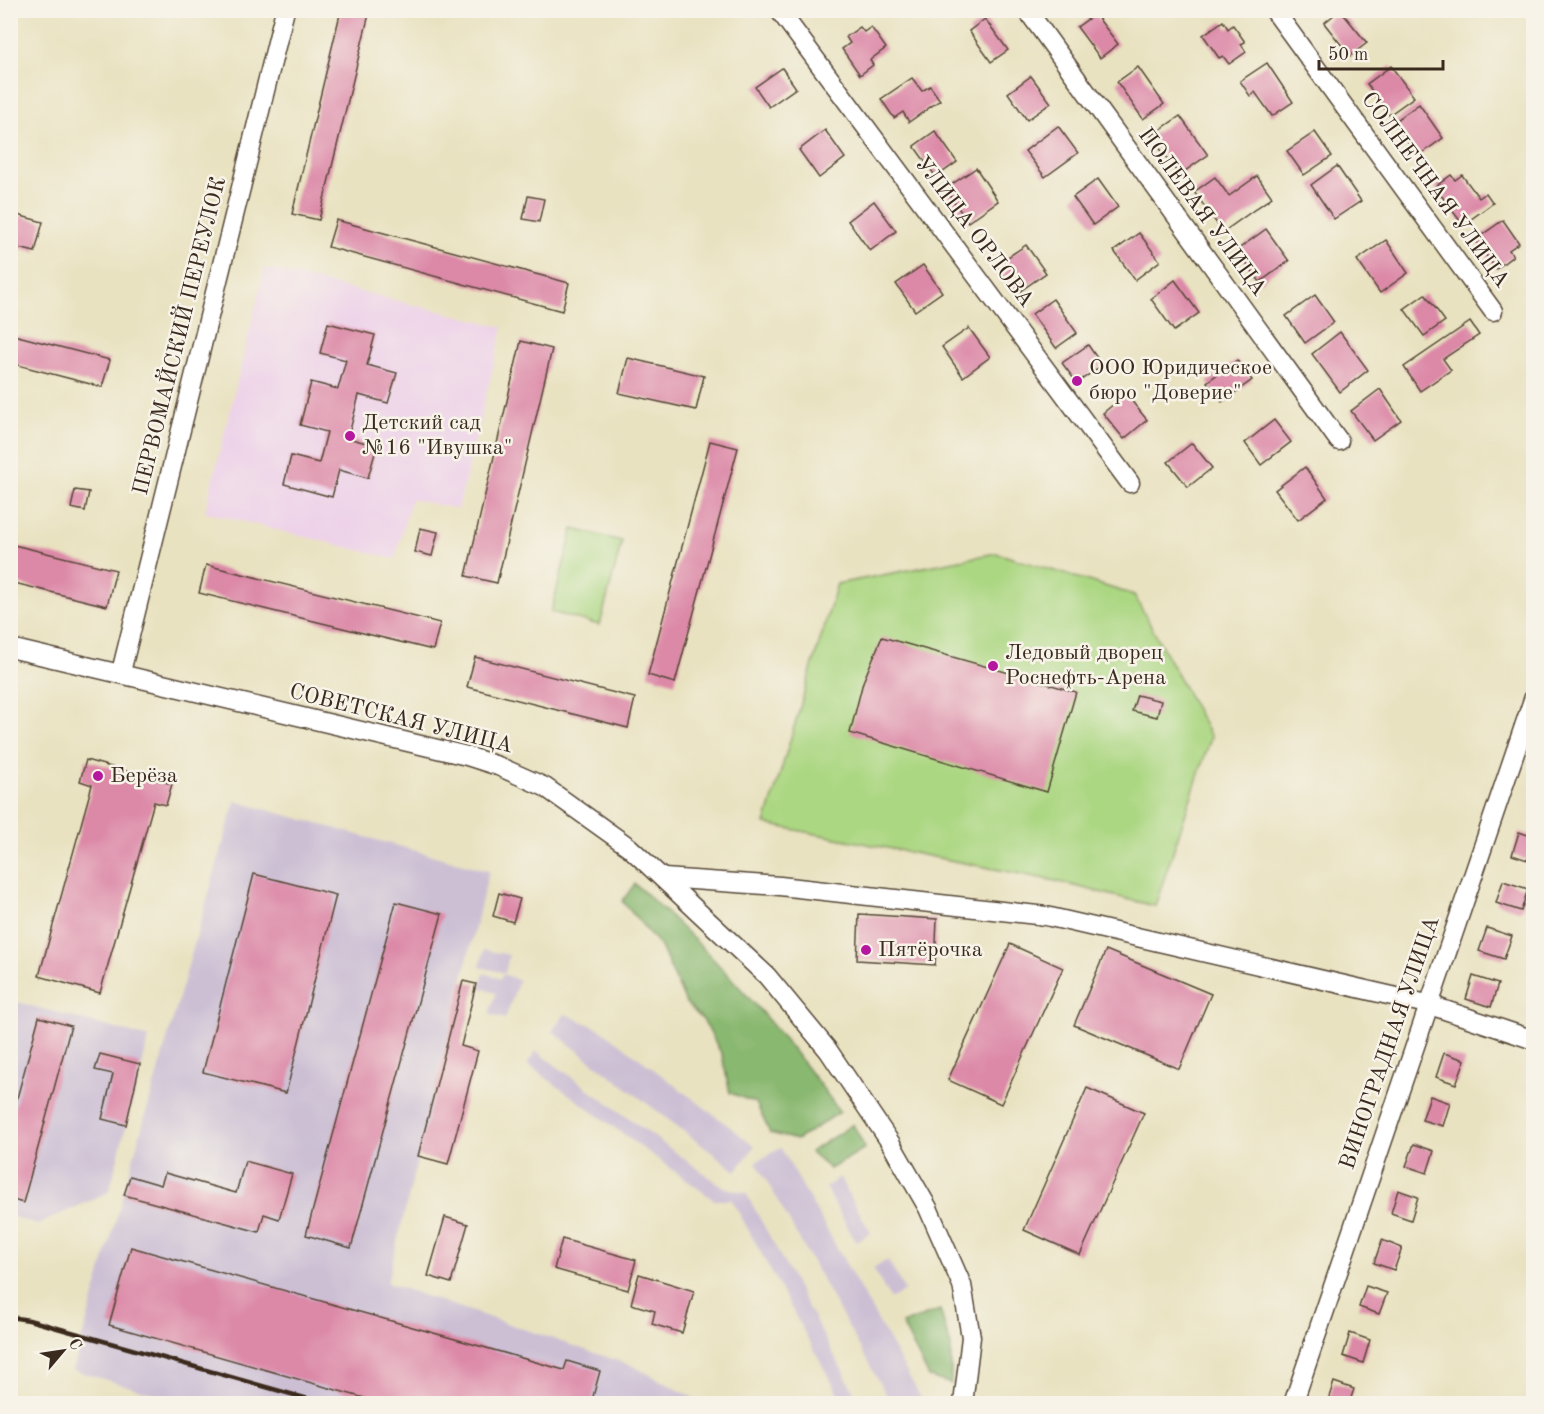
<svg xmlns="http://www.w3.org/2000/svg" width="1544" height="1414" viewBox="0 0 1544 1414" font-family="'Old Standard TT',serif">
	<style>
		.built { fill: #edd1e9 }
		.industrial { fill: #ccbfd4 }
		.green { fill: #acd782; stroke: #748050; stroke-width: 1.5 }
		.forest { fill: #89b870; stroke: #627147; stroke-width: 1.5 }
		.building { fill: #dc88a7 }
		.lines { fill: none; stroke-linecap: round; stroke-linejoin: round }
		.minor-casing { stroke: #554636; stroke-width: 21 }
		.minor { stroke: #fff; stroke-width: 18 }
		.rail { stroke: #3b2a1e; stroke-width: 4.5 }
		.poi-dot { fill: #b5179e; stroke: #f7f3e8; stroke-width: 2 }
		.labels { text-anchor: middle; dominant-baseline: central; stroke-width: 5; stroke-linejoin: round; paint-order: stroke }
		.street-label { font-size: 22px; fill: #3b2a1e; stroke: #f7f3e8 }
		.poi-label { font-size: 22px; fill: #3b2a1e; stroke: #f7f3e8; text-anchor: start }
	</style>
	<rect width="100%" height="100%" fill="#f7f3e8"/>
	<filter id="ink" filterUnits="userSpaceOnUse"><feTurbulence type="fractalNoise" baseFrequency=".0167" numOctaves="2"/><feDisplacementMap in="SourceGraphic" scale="12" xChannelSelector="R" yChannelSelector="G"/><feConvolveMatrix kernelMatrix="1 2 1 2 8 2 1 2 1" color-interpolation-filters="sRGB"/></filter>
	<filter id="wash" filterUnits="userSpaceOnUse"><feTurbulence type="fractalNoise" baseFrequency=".008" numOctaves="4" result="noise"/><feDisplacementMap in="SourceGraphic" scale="24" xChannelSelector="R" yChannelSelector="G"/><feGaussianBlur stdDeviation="1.35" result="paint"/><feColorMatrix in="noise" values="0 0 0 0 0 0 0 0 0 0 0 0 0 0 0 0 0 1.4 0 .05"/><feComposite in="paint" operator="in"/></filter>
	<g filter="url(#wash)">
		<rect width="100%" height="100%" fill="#e9e2c1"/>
		<path class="built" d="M265 268 503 327 458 509 411 499 395 559 205 512Z"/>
		<g class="industrial">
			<path d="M235 801 489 871 387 1283 633 1366 703 1403H185L73 1370Z"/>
			<path d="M484 950 509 955 505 973 480 967Z"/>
			<path d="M484 973 501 979 503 974 519 980 505 1019 489 1014 496 993 479 987Z"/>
			<path d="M10 1000 149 1038 109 1192 37 1225 11 1216Z"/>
			<path d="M565 1014 602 1030 755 1146 736 1171 552 1031Z"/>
			<path d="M536 1051 723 1187 746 1193 860 1403H843L732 1200H714L527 1064Z"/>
			<path d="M781 1148 924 1403H891L756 1162Z"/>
			<path d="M840 1178 871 1233 856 1242 825 1187Z"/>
			<path d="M888 1260 905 1291 890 1299 873 1268Z"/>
		</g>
		<g class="green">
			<path d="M573 529 622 541 600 625 551 612Z"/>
			<path d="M996 553 1134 595 1211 737 1155 906 1051 880 765 824 837 584Z"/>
		</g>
		<g class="forest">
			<path d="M635 884C713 953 780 1028 840 1112L797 1140 770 1133 756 1103 730 1093 722 1055 704 1021 686 1003 661 947 622 901Z"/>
			<path d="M853 1124 865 1148 830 1169 810 1152Z"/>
			<path d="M940 1310 951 1346V1384L929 1377 902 1324Z"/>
		</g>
		<g id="blocks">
			<g class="building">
				<path d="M341 10H370L319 220 292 214Z"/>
				<path d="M1340 10 1367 43 1350 56 1324 23Z"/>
				<path d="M1095 14 1118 44 1100 58 1077 27Z"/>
				<path d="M985 19 1008 50 991 62 969 31Z"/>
				<path d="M1223 21 1228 29 1233 25 1245 42 1241 44 1246 52 1229 64 1223 56 1219 58 1203 35Z"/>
				<path d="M860 27 864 32 871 27 886 48 870 60 873 65 860 75 842 49 850 43 846 37Z"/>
				<path d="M1267 63 1293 102 1272 116 1255 92 1250 96 1240 81Z"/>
				<path d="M1391 66 1414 97 1389 115 1367 84Z"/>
				<path d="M1138 67 1164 104 1143 119 1117 82Z"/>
				<path d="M782 68 796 88 769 107 755 87Z"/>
				<path d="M1031 76 1051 103 1027 120 1008 93Z"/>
				<path d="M912 78 922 91 930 86 940 100 909 122 903 112 894 118 881 99Z"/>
				<path d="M1419 104 1443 138 1418 156 1394 122Z"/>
				<path d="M1180 116 1208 155 1179 175 1151 136Z"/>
				<path d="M1058 126 1078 153 1045 177 1025 151Z"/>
				<path d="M825 130 845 158 819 178 799 150Z"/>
				<path d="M935 131 957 162 936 177 914 146Z"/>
				<path d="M1315 132 1332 156 1304 175 1287 151Z"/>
				<path d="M1337 166 1361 201 1334 219 1311 185Z"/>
				<path d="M976 168 998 201 968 222 945 189Z"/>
				<path d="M1451 175 1455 180 1462 175 1479 198 1486 193 1493 203 1463 225 1435 187Z"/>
				<path d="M1257 176 1272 197 1223 232 1194 192 1215 177 1229 196Z"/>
				<path d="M1098 179 1118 207 1093 225 1073 197Z"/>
				<path d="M528 196 544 199 539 222 523 219Z"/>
				<path d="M874 201 896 231 870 251 848 221Z"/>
				<path d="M10 213 43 222 35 252 10 246Z"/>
				<path d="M336 220 569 283 562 311 328 247Z"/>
				<path d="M1503 220 1519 243 1509 250 1513 256 1496 269 1475 240Z"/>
				<path d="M1266 229 1289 261 1260 282 1237 250Z"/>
				<path d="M1139 233 1160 261 1135 280 1114 251Z"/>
				<path d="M1386 240 1408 273 1380 293 1357 260Z"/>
				<path d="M1026 245 1046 273 1016 294 996 265Z"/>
				<path d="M923 265 942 292 915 311 896 284Z"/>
				<path d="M1175 280 1199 313 1174 331 1151 299Z"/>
				<path d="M1425 294 1445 321 1424 336 1404 309Z"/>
				<path d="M1315 295 1334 322 1305 343 1286 316Z"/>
				<path d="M1053 299 1077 333 1056 348 1032 314Z"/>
				<path d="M1470 322 1479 335 1443 359 1451 370 1420 391 1404 367Z"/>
				<path d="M328 323 375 335 367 365 397 373 388 403 359 395 348 438 377 446 368 478 339 470 332 497 284 484 291 456 319 463 327 432 300 425 311 382 338 389 346 360 320 353Z"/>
				<path d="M969 328 990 357 963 377 942 347Z"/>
				<path d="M1340 332 1368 370 1340 392 1312 354Z"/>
				<path d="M10 334 110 360 102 387 10 363Z"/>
				<path d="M521 341 552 349 497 583 466 576Z"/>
				<path d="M1088 345 1102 365 1077 383 1062 363Z"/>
				<path d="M628 358 704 376 696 410 619 393Z"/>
				<path d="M1237 360 1252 380 1222 402 1207 382Z"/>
				<path d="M1380 389 1401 420 1373 440 1351 411Z"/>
				<path d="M1126 394 1147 420 1124 439 1103 413Z"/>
				<path d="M1274 420 1291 442 1261 465 1245 443Z"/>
				<path d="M710 441 738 448 675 683 648 675Z"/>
				<path d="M1192 443 1212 468 1188 487 1168 462Z"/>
				<path d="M1305 467 1327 498 1298 520 1275 490Z"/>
				<path d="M75 490 89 492 85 511 71 508Z"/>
				<path d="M420 528 438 532 432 556 415 552Z"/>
				<path d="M10 544 116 570 107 606 10 582Z"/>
				<path d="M206 565 440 623 433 650 199 593Z"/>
				<path d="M882 637 1076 692 1047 792 850 733 863 682Z"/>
				<path d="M475 657 635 698 628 728 467 687Z"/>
				<path d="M1137 695 1161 701 1157 717 1132 711Z"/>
				<path d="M86 760 172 784 166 805 154 802 100 993 39 976 92 785 80 781Z"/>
				<path d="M1519 832 1534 837V862L1512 855Z"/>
				<path d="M254 874 336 895 286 1093 203 1072Z"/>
				<path d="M1503 881 1528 889 1521 911 1496 903Z"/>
				<path d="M499 893 520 899 513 922 493 916Z"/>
				<path d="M396 902 442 914 351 1248 306 1235Z"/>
				<path d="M859 914 937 919 935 965 857 960Z"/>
				<path d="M1487 928 1512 936 1504 959 1479 951Z"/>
				<path d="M1010 944 1063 968 1001 1104 948 1080Z"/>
				<path d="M1106 950 1211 994 1179 1069 1074 1025Z"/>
				<path d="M1473 976 1498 984 1491 1007 1466 999Z"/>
				<path d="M463 981 476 984 461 1046 478 1051 448 1164 418 1156Z"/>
				<path d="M39 1017 71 1026 23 1203 10 1199V1124Z"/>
				<path d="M1444 1053 1465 1060 1456 1084 1436 1077Z"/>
				<path d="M100 1054 140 1064 126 1125 102 1119 113 1074 95 1070Z"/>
				<path d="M1087 1088 1144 1113 1080 1255 1024 1230Z"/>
				<path d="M1430 1096 1450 1103 1443 1126 1422 1120Z"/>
				<path d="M1414 1144 1434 1151 1427 1173 1406 1166Z"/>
				<path d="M245 1161 292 1174 279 1219 264 1214 259 1232 124 1195 130 1176 161 1185 165 1173 236 1193Z"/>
				<path d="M1398 1190 1418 1197 1411 1220 1391 1213Z"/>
				<path d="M445 1217 468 1224 451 1283 428 1276Z"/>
				<path d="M562 1239 636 1260 628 1290 554 1269Z"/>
				<path d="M1382 1240 1402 1248 1394 1270 1374 1263Z"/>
				<path d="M131 1247 564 1370 567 1361 600 1371 591 1404H385L109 1325Z"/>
				<path d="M639 1274 694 1291 682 1333 652 1324 655 1311 631 1304Z"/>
				<path d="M1366 1286 1387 1293 1379 1314 1359 1307Z"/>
				<path d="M1350 1333 1370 1340 1363 1363 1343 1356Z"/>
				<path d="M1334 1382 1354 1389 1349 1404 1327 1403Z"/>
			</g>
		</g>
	</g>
	<g filter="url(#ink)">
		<use href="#blocks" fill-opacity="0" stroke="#554636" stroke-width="1.5"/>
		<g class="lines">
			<g class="minor-casing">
				<g id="minor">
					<path d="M779 10 1130 483"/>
					<path d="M1027 10 1339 441"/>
					<path d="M1274 10 1493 311"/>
					<path d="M10 648 467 756 498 766 545 787 629 847 767 976 828 1050 890 1142 928 1208 962 1285 971 1337 963 1404"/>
					<path d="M121 672 285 10"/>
					<path d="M664 878 780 886 1046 916 1427 1004 1534 1040"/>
					<path d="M1293 1404 1534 697"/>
				</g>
			</g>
			<use href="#minor" class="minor"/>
			<path class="rail" d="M10 1317 29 1320 326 1404"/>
		</g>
	</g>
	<g class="poi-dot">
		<circle cx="1077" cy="381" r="6"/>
		<circle cx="350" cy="436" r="6"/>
		<circle cx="993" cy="666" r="6"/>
		<circle cx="98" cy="776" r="6"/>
		<circle cx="866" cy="950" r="6"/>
	</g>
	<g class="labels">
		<g class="street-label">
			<text transform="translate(1435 190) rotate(54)">СОЛНЕЧНАЯ УЛИЦА</text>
			<text transform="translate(1202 212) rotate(54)">ПОЛЕВАЯ УЛИЦА</text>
			<text transform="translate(974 232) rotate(53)">УЛИЦА ОРЛОВА</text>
			<text transform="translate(180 336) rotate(-76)">ПЕРВОМАЙСКИЙ ПЕРЕУЛОК</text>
			<text transform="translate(401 719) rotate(14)">СОВЕТСКАЯ УЛИЦА</text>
			<text transform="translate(1390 1043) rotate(-71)">ВИНОГРАДНАЯ УЛИЦА</text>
		</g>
		<g class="poi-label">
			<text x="1089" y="368">ООО Юридическое<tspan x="1089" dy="25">бюро "Доверие"</tspan></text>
			<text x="362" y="423">Детский сад<tspan x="362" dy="25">№16 "Ивушка"</tspan></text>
			<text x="1005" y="653">Ледовый дворец<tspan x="1005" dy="25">Роснефть-Арена</tspan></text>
			<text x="110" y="776">Берёза</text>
			<text x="878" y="950">Пятёрочка</text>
		</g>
	</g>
	<rect width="1544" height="1414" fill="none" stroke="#f7f3e8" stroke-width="36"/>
	<g transform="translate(63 1351) rotate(61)" stroke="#f7f3e8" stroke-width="4.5" paint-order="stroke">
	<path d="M0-4.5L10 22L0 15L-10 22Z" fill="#3b2a1e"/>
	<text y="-9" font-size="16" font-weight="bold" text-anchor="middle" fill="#3b2a1e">С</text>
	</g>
	<path d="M1319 60v9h124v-9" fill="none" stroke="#3b2a1e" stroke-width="3"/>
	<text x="1328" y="60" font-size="18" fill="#3b2a1e" stroke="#f7f3e8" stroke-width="4.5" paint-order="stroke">50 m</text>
</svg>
